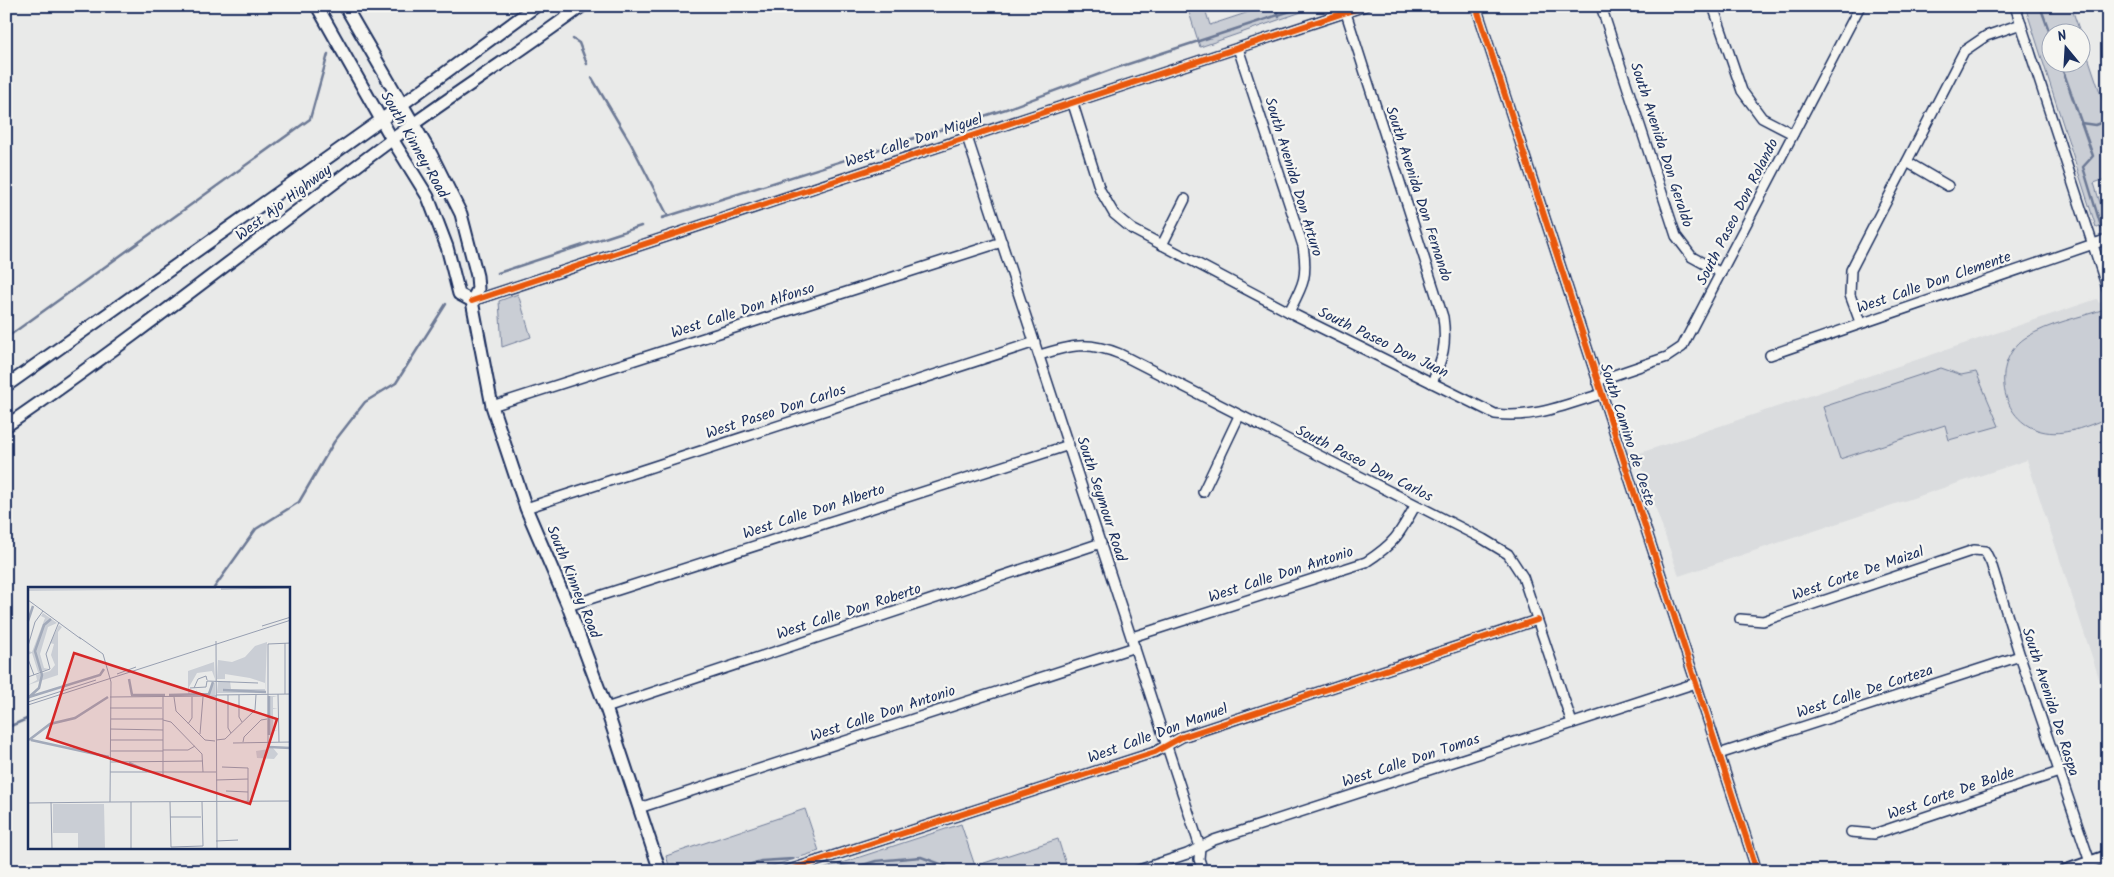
<svg xmlns="http://www.w3.org/2000/svg" width="2114" height="877" viewBox="0 0 2114 877" font-family="Kalam,sans-serif">
	<style>
		.built { fill: #dadcde }
		.green { fill: #caced5; stroke: #727e9a }
		.lines { fill: none; stroke-linecap: round; stroke-linejoin: round }
		.stream { stroke: #6c7995; stroke-width: 2.5 }
		.minor-casing { stroke: #1b2f5e; stroke-width: 12 }
		.major-casing { stroke: #1b2f5e; stroke-width: 15 }
		.minor { stroke: #f6f6f2; stroke-width: 9 }
		.major { stroke: #f6f6f2; stroke-width: 11 }
		.cycleway-casing { stroke: #f6f6f2; stroke-width: 9 }
		.cycleway { stroke: #e8590c; stroke-width: 6 }
		.labels { text-anchor: middle; dominant-baseline: central; stroke-width: 4.5; stroke-linejoin: round; paint-order: stroke }
		.street-label { font-size: 15px; fill: #1b2f5e; stroke: #f6f6f2 }
		.inset-river { fill: none; stroke: #a2aaba; stroke-width: 2.5 }
		.inset-road { fill: none; stroke: #979fb1; stroke-width: 1 }
		.view { fill: #d62828; fill-opacity: 0.15; stroke: #d62828; stroke-width: 2.5 }
		.inset-edge { fill: none; stroke: #1b2f5e; stroke-width: 2.5 }
	</style>
	<rect width="100%" height="100%" fill="#e9eae9"/>
	<filter id="ink" filterUnits="userSpaceOnUse"><feTurbulence type="fractalNoise" baseFrequency=".02" numOctaves="2"/><feDisplacementMap in="SourceGraphic" scale="10" xChannelSelector="R" yChannelSelector="G"/><feConvolveMatrix kernelMatrix="1 2 1 2 8 2 1 2 1" color-interpolation-filters="sRGB"/></filter>
	<g filter="url(#ink)">
		<path class="built" d="M2097 299 2099 303 2108 300V705L2027 460 1679 576 1637 454Z"/>
		<g class="green">
			<path d="M1187 6H1204L1210 25 1267 6H1319L1200 47Z"/>
			<path d="M2025 6H2071L2080 32H2052V62H2082V39L2108 116V178L2094 183 2107 226 2096 227Z"/>
			<path d="M518 294 531 337 502 347 499 301Z"/>
			<path d="M2108 308V418C2087 426 2064 437 2041 431 2000 421 1990 362 2025 338 2049 323 2081 317 2108 308Z"/>
			<path d="M1941 368 1961 375 1976 372 1999 426 1949 440 1945 425 1840 459 1823 407Z"/>
			<path d="M805 809 819 851 757 871H671L666 856Z"/>
			<path d="M961 824 975 866 1058 839 1068 871H817Z"/>
		</g>
		<g class="lines">
			<g class="stream">
				<path d="M1275 6 1279 17"/>
				<path d="M2040 6 2052 39"/>
				<path d="M573 39 579 43 587 64"/>
				<path d="M2060 62 2093 156 2083 167 2103 233"/>
				<path d="M592 78 630 142 668 216"/>
				<path d="M2081 123 2095 125 2108 120"/>
				<path d="M662 218 1006 109 1113 69 1306 6"/>
				<path d="M2106 247 2108 252"/>
				<path d="M498 273 641 226"/>
				<path d="M6 338 310 119 328 54"/>
				<path d="M214 588 256 529 299 502 334 442 365 402 396 383 446 304"/>
				<path d="M6 728 29 718"/>
				<path d="M839 865 853 868 876 861 921 857 946 866 950 871"/>
				<path d="M668 866 673 865 691 871"/>
				<path d="M638 871 652 868"/>
				<path d="M730 871 761 861 793 859"/>
			</g>
			<g class="minor-casing">
				<g id="minor">
					<path d="M1476 6 1757 871"/>
					<path d="M1601 6 1676 236 1692 257 1721 273"/>
					<path d="M1713 6 1742 91 1762 118 1793 134"/>
					<path d="M2015 6 2108 291"/>
					<path d="M1346 13 1443 317C1447 345 1443 357 1432 383"/>
					<path d="M1238 48 1303 246C1308 278 1303 285 1289 312"/>
					<path d="M1073 104 1100 190 1114 214 1132 229 1289 312 1495 414C1533 419 1565 405 1601 394"/>
					<path d="M967 137 1200 847 1199 859 1203 871"/>
					<path d="M1907 162 1948 186"/>
					<path d="M1162 245 1185 199"/>
					<path d="M472 301 1365 6"/>
					<path d="M1860 322 1850 295 1851 270 1964 51 1986 36 2021 24"/>
					<path d="M1040 355C1071 345 1088 341 1120 354L1483 539 1508 554 1523 577 1572 723"/>
					<path d="M1770 355 2108 239"/>
					<path d="M1597 381 1667 357 1682 347 1860 6"/>
					<path d="M492 406 1002 242"/>
					<path d="M1203 492 1239 416"/>
					<path d="M526 508 1035 342"/>
					<path d="M568 606 1069 445"/>
					<path d="M1740 619 1763 621 1974 550 1985 551 1991 563 2020 656 2090 862"/>
					<path d="M1132 637 1366 562C1394 544 1399 535 1415 506"/>
					<path d="M606 708 1101 543"/>
					<path d="M1719 754 2020 656"/>
					<path d="M639 808 1135 647"/>
					<path d="M1851 832 1874 834 2059 772"/>
					<path d="M786 871 1155 752 1182 737 1537 620"/>
					<path d="M1136 871 1187 854 1214 840 1696 683"/>
				</g>
			</g>
			<g class="major-casing">
				<g id="major">
					<path d="M317 6 392 139 428 197 447 247 459 294 472 301"/>
					<path d="M345 6 431 154 461 214 477 276 478 289 472 301 492 406 526 508 568 606 606 708 660 871"/>
					<path d="M6 386 381 120 536 6"/>
					<path d="M6 426C137 336 262 236 390 141 453 94 519 53 582 6"/>
					<path d="M2065 871 2108 856"/>
				</g>
			</g>
			<use href="#minor" class="minor"/>
			<use href="#major" class="major"/>
			<g class="cycleway-casing">
				<g id="cycleway">
					<path d="M1476 6 1757 871"/>
					<path d="M472 301 1365 6"/>
					<path d="M786 871 1155 752 1182 737 1537 620"/>
				</g>
			</g>
			<use href="#cycleway" class="cycleway"/>
		</g>
	</g>
	<g class="labels">
		<g class="street-label">
			<text transform="translate(914 141) rotate(-18)">West Calle Don Miguel</text>
			<text transform="translate(414 145) rotate(60)">South Kinney Road</text>
			<text transform="translate(1661 145) rotate(72)">South Avenida Don Geraldo</text>
			<text transform="translate(1293 177) rotate(73)">South Avenida Don Arturo</text>
			<text transform="translate(1418 194) rotate(72)">South Avenida Don Fernando</text>
			<text transform="translate(284 203) rotate(-37)">West Ajo Highway</text>
			<text transform="translate(1738 212) rotate(-63)">South Paseo Don Rolando</text>
			<text transform="translate(1934 283) rotate(-19)">West Calle Don Clemente</text>
			<text transform="translate(743 311) rotate(-18)">West Calle Don Alfonso</text>
			<text transform="translate(1383 343) rotate(26)">South Paseo Don Juan</text>
			<text transform="translate(776 412) rotate(-18)">West Paseo Don Carlos</text>
			<text transform="translate(1627 435) rotate(72)">South Camino de Oeste</text>
			<text transform="translate(1364 464) rotate(27)">South Paseo Don Carlos</text>
			<text transform="translate(1101 499) rotate(72)">South Seymour Road</text>
			<text transform="translate(814 512) rotate(-18)">West Calle Don Alberto</text>
			<text transform="translate(1858 574) rotate(-19)">West Corte De Maizal</text>
			<text transform="translate(1281 575) rotate(-18)">West Calle Don Antonio</text>
			<text transform="translate(573 582) rotate(68)">South Kinney Road</text>
			<text transform="translate(849 612) rotate(-18)">West Calle Don Roberto</text>
			<text transform="translate(1865 692) rotate(-18)">West Calle De Corteza</text>
			<text transform="translate(2050 702) rotate(72)">South Avenida De Raspa</text>
			<text transform="translate(883 714) rotate(-18)">West Calle Don Antonio</text>
			<text transform="translate(1158 734) rotate(-20)">West Calle Don Manuel</text>
			<text transform="translate(1411 761) rotate(-18)">West Calle Don Tomas</text>
			<text transform="translate(1951 794) rotate(-19)">West Corte De Balde</text>
		</g>
	</g>
	<g transform="translate(28 587)">
		<rect width="262" height="262" fill="#e9eae9"/>
		<path d="M0 1H188V2L0 4ZM15 26 29 36 20 40 12 67 16 81 21 82 10 85 4 66 0 68V64L4 65 17 31 13 29ZM31 38 34 40 30 45V88L0 98 9 93 8 88 22 84 27 78 23 68 26 57 22 56ZM239 55 237 106H189L190 95 202 94 203 102H237V96L222 91 197 87V92H189L190 73 204 75 217 70 227 59ZM186 75 187 92 184 84 169 86 161 100 162 107H168L169 102V106H180L187 95V108H160V84ZM241 109H249L245 110V121H250L245 122V143L250 144H245L242 154ZM241 156 242 160 262 161H245L250 167 246 172 229 171 228 164 241 162ZM25 217H76L77 262H50V246H25Z" fill="#caced5"/>
		<path class="inset-river" d="M0 34 5 19M101 92 104 108M195 103 238 105M103 108H137M141 108 181 107 185 95M1 110 72 88 76 82M0 111 11 101 14 88 7 64 16 38 23 32M241 148V109M1 153 22 137 47 131 80 110M3 153 81 170M241 160 263 161M101 176 119 184"/>
		<path class="inset-road" d="M193 2 263 1M0 13 53 52M234 39 263 30M51 50 75 67 83 95 82 215 263 214M188 54 189 262M0 59 7 35 15 24M0 72 6 88M22 82 18 67 31 35M89 87 108 80M0 90 22 82M162 101 178 100 179 94 230 96M166 101 170 92 178 89 179 93M250 107 251 155M257 107V56M188 108 263 107M200 108V141L203 146M211 108V130L214 135M82 110 188 109M146 110 148 124 177 153 187 154M0 115 68 93M0 118 263 33M82 121H134M83 132H135M135 133 143 135 174 167 175 185M160 137 164 131V110M82 142 135 143M172 147 175 110M83 153H135M188 153 197 152 227 123 228 108M215 155 216 150 233 133 239 132M205 156 263 155M240 160V57L263 56M135 163H160L167 159M83 164H135M83 175 175 174M194 180 220 181V214M82 185H188M135 190V110M188 193 220 192M198 204 220 205M23 215 24 262M142 215 143 260 175 259 174 215M0 216 82 215M142 230H173M188 254 210 253M103 262V215"/>
		<path class="view" d="M46 66 249 132 222 217 19 151Z"/>
		<rect width="262" height="262" class="inset-edge"/>
	</g>
	<rect width="2114" height="877" fill="none" stroke="#f6f6f2" stroke-width="25"/>
	<rect x="12" y="12" width="2089" height="852" fill="none" stroke="#1b2f5e" stroke-width="2" filter="url(#ink)"/>
	<g transform="translate(2066 48) rotate(342)"><circle r="24" fill="#f6f6f2" stroke="#9ea6b7"/>
	<path d="M0-4L9 19L0 12L-9 19Z" fill="#1b2f5e"/>
	<text y="-8" font-size="14" font-weight="bold" text-anchor="middle" fill="#1b2f5e">N</text>
	</g>
</svg>
